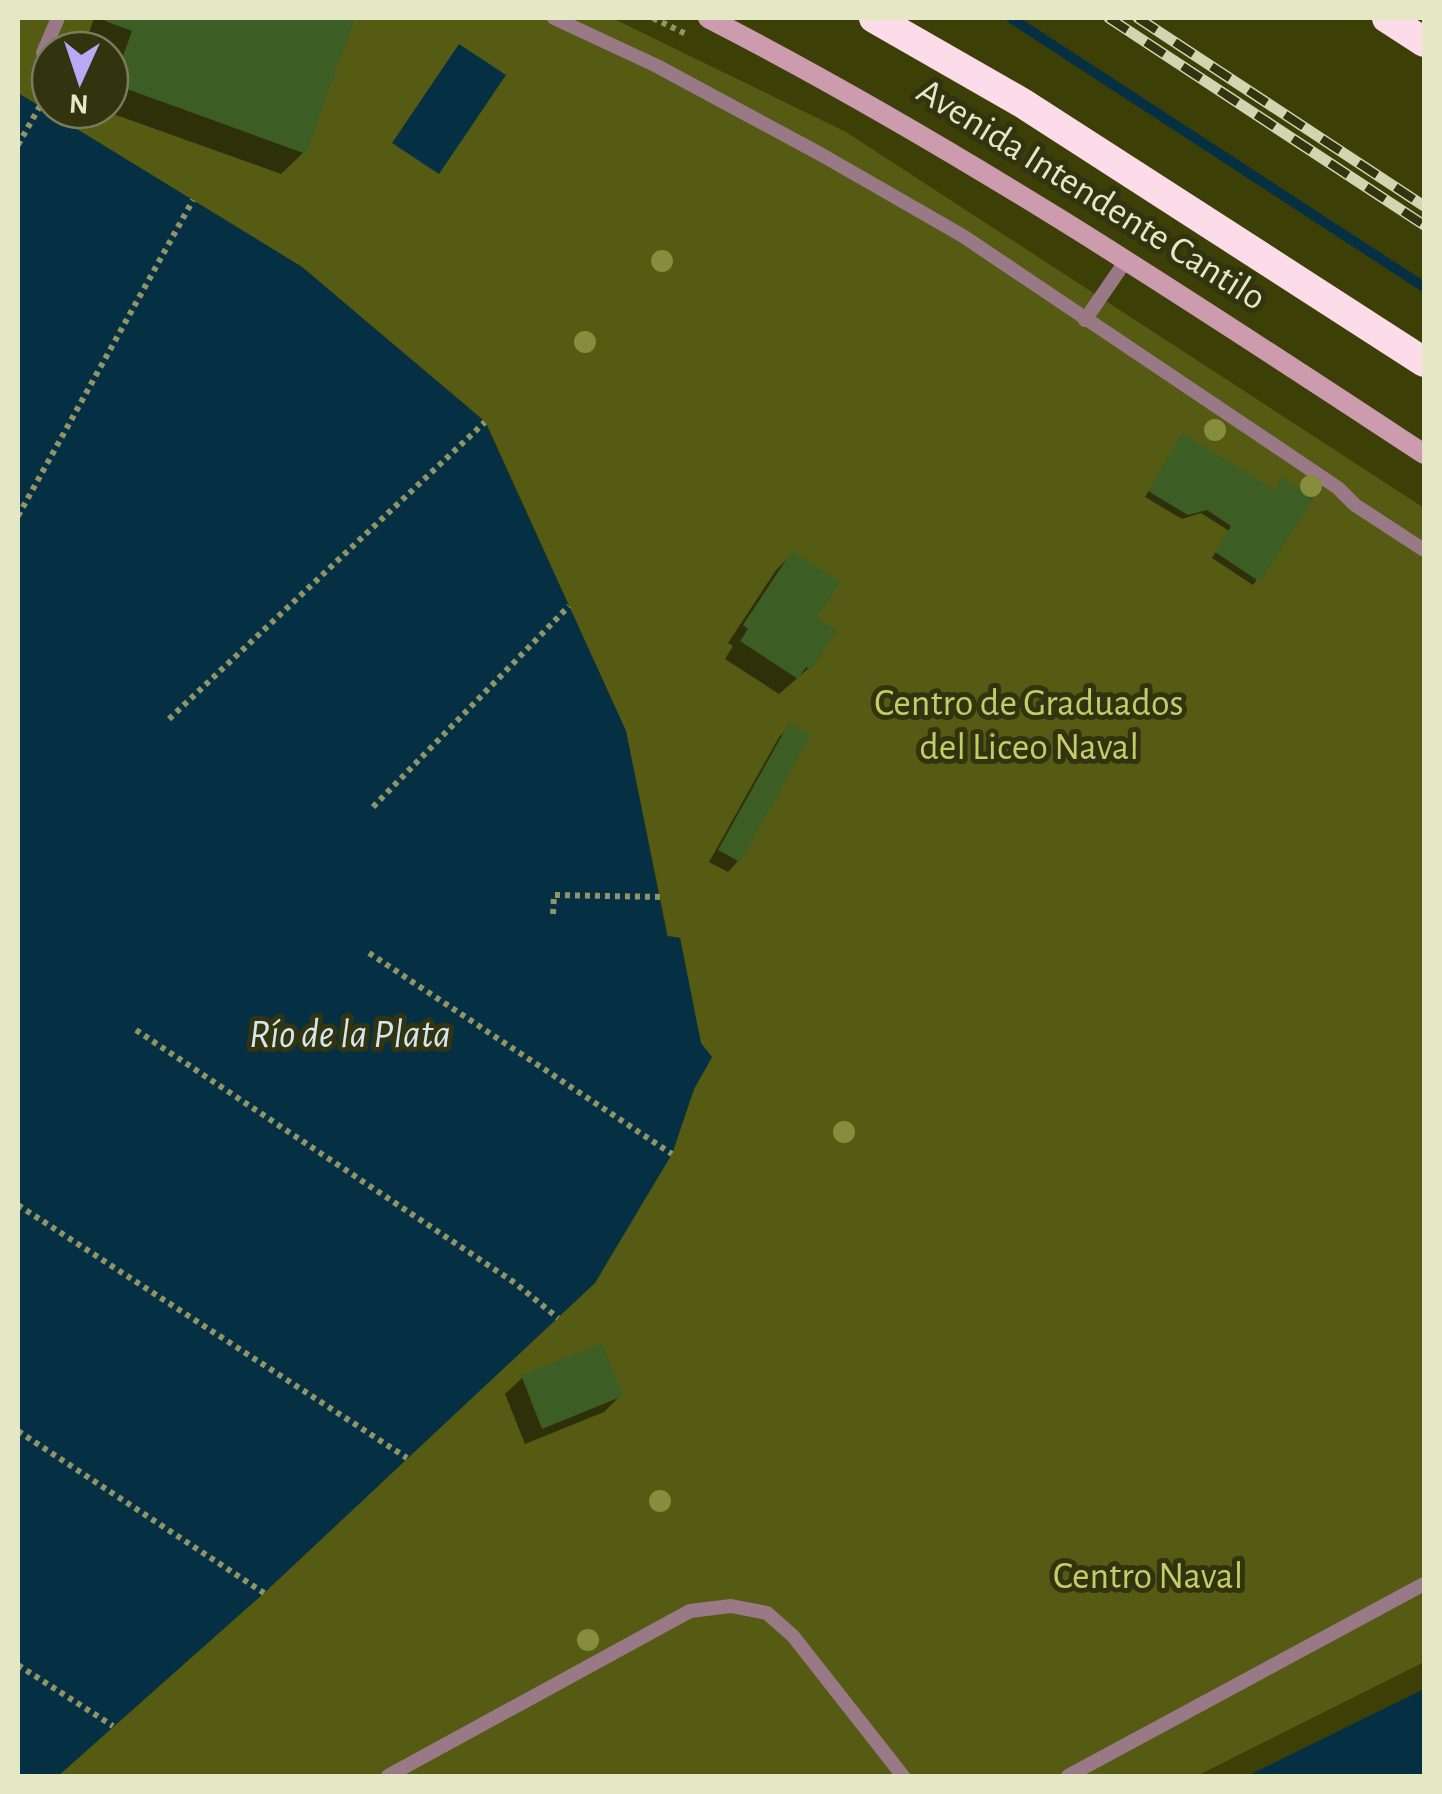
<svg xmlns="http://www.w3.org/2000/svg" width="1442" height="1794" viewBox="0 0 1442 1794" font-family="'Alegreya Sans',sans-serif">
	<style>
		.green { fill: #565b14; fill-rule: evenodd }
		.water { fill: #053044 }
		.shadow { fill: #0007 }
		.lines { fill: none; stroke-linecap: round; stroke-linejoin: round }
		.stream { stroke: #053044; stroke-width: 10 }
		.building { fill: #3c5d23 }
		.path { stroke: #909466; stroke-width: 6; stroke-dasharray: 5 5; stroke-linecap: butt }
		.lane { stroke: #997985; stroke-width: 14 }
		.secondary { stroke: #cc9bae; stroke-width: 20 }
		.highway { stroke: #fbdce8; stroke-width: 30 }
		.rail-casing { stroke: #d1d5b0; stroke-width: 11 }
		.rail { stroke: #31340f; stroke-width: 8; stroke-dasharray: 22; stroke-linecap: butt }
		.tree { fill: #868d3c }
		.labels { text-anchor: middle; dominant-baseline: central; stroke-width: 10; stroke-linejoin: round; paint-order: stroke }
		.street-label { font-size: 38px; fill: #e4e8c5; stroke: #31340f }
		.park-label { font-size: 38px; fill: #c3cc69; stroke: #31340f }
		.water-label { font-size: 40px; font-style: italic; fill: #d4e6f1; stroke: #31340f }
	</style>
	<rect width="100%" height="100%" fill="#3c3f06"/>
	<path class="green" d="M18 18H612L846 132 1424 508V1662L1197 1776H58L264 1593 407 1458 672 1154 694 1089 712 1057 701 1044 680 938 668 936 626 731 486 422 302 267 18 93ZM50 50H110V110H50Z"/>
	<g class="water">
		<path d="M459 44 506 75 439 174 392 143Z"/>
		<path d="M18 93 302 267 485 422 626 731 667 936 680 938 701 1043 712 1057 694 1089 672 1154 595 1283 264 1593 58 1776H18Z"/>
		<path d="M1424 1689V1776H1247Z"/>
	</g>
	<g class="shadow">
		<path d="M94 18H352L304 152 281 174 102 110H110L112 53 110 50 85 44Z"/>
		<path d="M1178 441 1274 492 1282 480 1311 499 1253 585 1212 558 1229 531 1201 513 1182 519 1145 497Z"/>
		<path d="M792 554 814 619 809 668 779 694 725 659 733 646 728 643 776 570Z"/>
		<path d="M790 726 738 861 728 872 709 862 779 737Z"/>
		<path d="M522 1378 620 1396 604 1412 525 1444 505 1394Z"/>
	</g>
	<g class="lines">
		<path class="stream" d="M1011 18 1424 287"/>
	</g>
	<g class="building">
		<path d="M107 18H355L306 154 113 84 132 31 105 21Z"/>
		<path d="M1182 433 1275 490 1281 477 1314 498 1260 582 1215 552 1231 526 1207 510 1188 515 1148 491Z"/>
		<path d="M792 551 841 582 817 618 837 631 811 670 806 667 798 679 740 641 748 629 743 625Z"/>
		<path d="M789 723 811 735 740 862 718 850Z"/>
		<path d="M602 1343 623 1396 542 1429 521 1375Z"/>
	</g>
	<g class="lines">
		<g class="path">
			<path d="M653 18 688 35"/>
			<path d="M18 145 40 106"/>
			<path d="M18 516 193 200"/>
			<path d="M169 719 485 422"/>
			<path d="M373 807 569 606"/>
			<path d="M553 914 554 895 662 897"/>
			<path d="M369 953 672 1154"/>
			<path d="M136 1030 515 1283 558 1318"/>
			<path d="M18 1205 407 1458"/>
			<path d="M18 1431 264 1593"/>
			<path d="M18 1665 113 1726"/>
		</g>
		<g class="lane">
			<path d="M554 18 657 66 822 155 963 236 1338 488 1355 505 1424 550"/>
			<path d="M43 53 58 18"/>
			<path d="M1085 320 1127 259"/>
			<path d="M388 1776 690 1611 731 1606 767 1613 793 1636 903 1776"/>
			<path d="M1068 1776 1424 1584"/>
		</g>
		<path class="secondary" d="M708 18C957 146 1191 301 1424 454"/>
		<g class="highway">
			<path d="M874 18 1024 104 1424 362"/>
			<path d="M1387 18 1424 42"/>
		</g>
		<g class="rail-casing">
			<g id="rail">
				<path d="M1109 18 1424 225"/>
				<path d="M1138 18 1424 206"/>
			</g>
		</g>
		<use href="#rail" class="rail"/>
	</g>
	<g class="tree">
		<circle cx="662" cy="261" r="11"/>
		<circle cx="585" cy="342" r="11"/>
		<circle cx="1215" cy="430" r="11"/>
		<circle cx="1311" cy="486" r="11"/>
		<circle cx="844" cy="1132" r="11"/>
		<circle cx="660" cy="1501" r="11"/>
		<circle cx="588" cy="1640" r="11"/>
	</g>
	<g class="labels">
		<g class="street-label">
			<text transform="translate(1091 195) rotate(32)">Avenida Intendente Cantilo</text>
		</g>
		<g class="park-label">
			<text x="1029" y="704">Centro de Graduados<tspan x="1029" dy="44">del Liceo Naval</tspan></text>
			<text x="1148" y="1577">Centro Naval</text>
		</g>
		<g class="water-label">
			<text x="350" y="1035">Río de la Plata</text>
		</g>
	</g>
	<rect width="1442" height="1794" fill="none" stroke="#e4e8c5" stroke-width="40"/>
	<g transform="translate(80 80) rotate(183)"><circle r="48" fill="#31340f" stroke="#797c58" stroke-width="2.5"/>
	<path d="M0-8L18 38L0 25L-18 38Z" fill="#baaaf6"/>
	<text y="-15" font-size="28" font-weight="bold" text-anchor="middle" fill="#e4e8c5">N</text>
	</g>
</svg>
